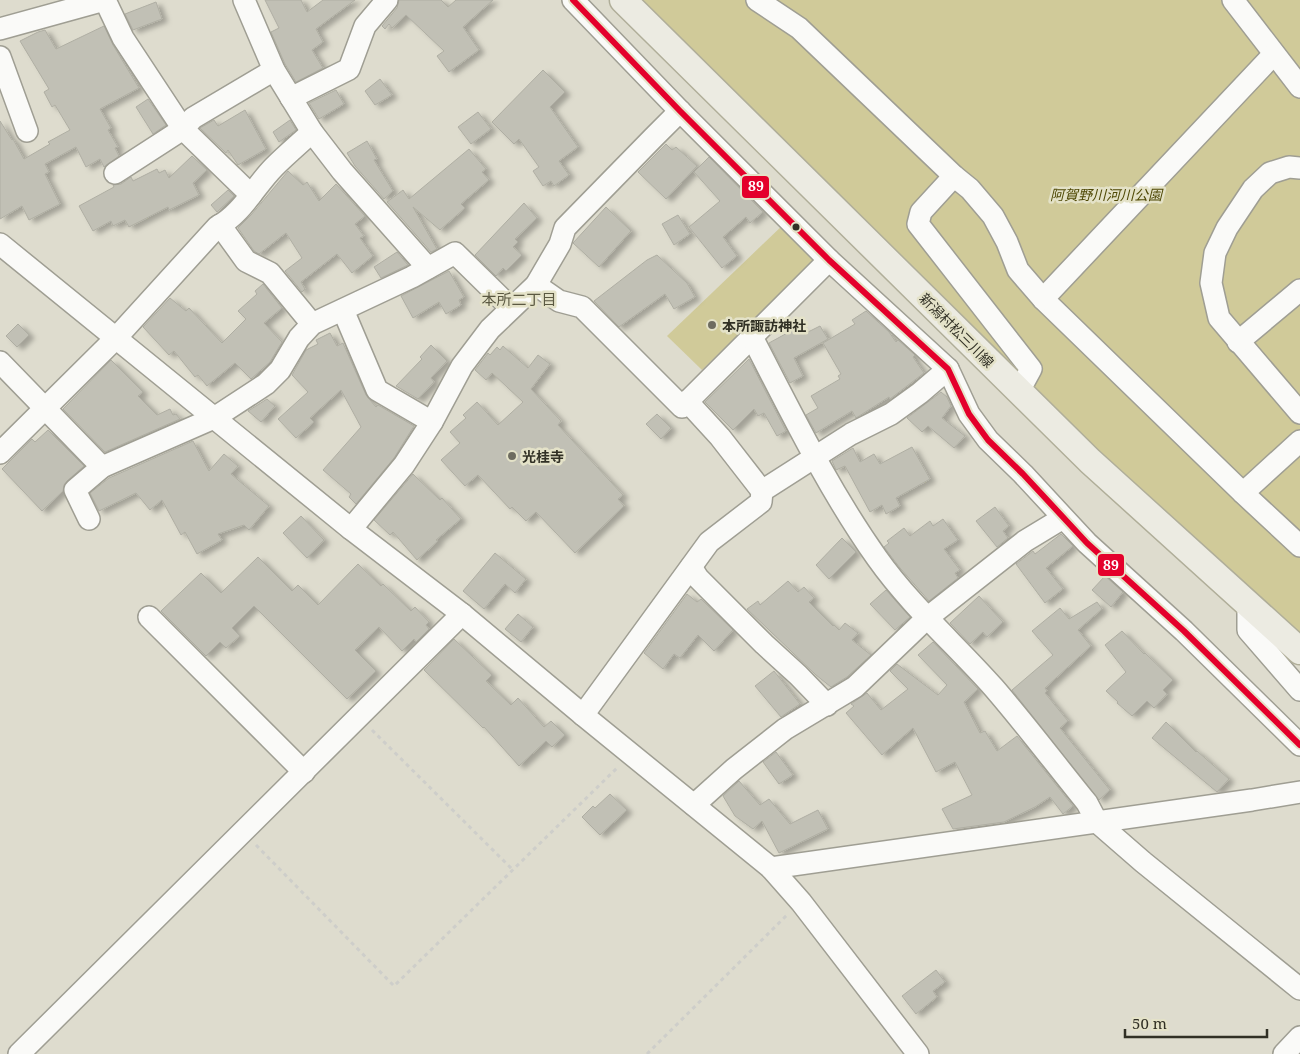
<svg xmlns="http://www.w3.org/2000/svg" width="1300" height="1054" viewBox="0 0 1300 1054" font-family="'Noto Serif','Noto Sans JP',serif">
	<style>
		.green { fill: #d0ca99 }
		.building { fill: #c1c0b5; stroke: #afaea3; filter: url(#shadow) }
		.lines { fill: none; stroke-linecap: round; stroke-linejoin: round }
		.minor-casing { stroke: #9f9e93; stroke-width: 24 }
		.major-casing { stroke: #b0ae99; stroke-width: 29 }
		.path { stroke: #cececa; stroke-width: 3; stroke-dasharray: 4 4; stroke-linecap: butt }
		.minor { stroke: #fafaf8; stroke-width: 21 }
		.major { stroke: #ecebe2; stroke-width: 26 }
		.bus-1-casing { stroke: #e4e2c8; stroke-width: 10 }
		.bus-1 { stroke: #e4002b; stroke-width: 6 }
		.bus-dot { fill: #313025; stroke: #e4e2c8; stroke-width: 2 }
		.poi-dot { fill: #6e6c60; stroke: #e4e2c8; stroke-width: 2 }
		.labels { text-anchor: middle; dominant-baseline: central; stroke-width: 5; stroke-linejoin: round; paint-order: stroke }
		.park-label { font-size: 14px; font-style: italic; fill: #4f4905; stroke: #e4e2c8 }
		.poi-label { font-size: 14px; font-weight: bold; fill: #313025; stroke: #e4e2c8; text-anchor: start }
		.street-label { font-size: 14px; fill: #313025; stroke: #e4e2c8 }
		.neighbourhood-label { font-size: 15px; fill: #5b5942; stroke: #e4e2c8 }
		.line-badge { stroke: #e4e2c8; stroke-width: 2 }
		.badge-label { font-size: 14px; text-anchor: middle; font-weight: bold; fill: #fff }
	</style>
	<defs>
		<filter id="shadow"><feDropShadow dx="5.5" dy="3" stdDeviation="2.5" flood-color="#0004"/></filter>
	</defs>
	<rect width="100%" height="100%" fill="#dedcce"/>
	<g class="green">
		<path d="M630 0H1300V640L1047 408Z"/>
		<path d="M785 223 819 256 702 370 667 336Z"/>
	</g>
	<g class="building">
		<path d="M265 0H301L307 12 323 0H355L316 29 323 42 312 50 323 68 296 82 285 64 271 32 279 28Z"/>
		<path d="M399 0H441L448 7 456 0H493L463 27 479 50 449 72 437 56 444 51 406 15 392 28 389 24 385 29 382 26 397 8Z"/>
		<path d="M156 2 162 19 133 30 125 14Z"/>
		<path d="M104 26 113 45 139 88 100 109 111 128 108 130 118 147 115 148 119 156 104 167 100 159 86 167 76 147 45 164 49 172 45 174 60 204 29 220 22 206 0 219V121L12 140 13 139 24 159 50 144 48 142 70 130 55 105 52 107 44 92 49 89 20 41 38 32 45 30 56 49Z"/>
		<path d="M543 70 565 92 550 107 578 147 559 161 569 175 554 186 551 181 543 186 533 171 539 167 519 139 514 144 492 122Z"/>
		<path d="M380 79 392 95 375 105 365 91Z"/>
		<path d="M336 90 344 104 319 119 309 103Z"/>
		<path d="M148 99 166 125 153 134 136 107Z"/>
		<path d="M245 110 266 149 238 165 228 150 226 153 200 128 214 120 218 126Z"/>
		<path d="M478 112 491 129 471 144 458 127Z"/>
		<path d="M290 120 296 130 279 142 273 132Z"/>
		<path d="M367 141 377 159 374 160 393 191 384 199 355 166 347 153Z"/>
		<path d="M666 144 672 150 676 147 697 166 666 199 638 172Z"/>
		<path d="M469 149 486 169 482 172 489 180 461 204 465 208 440 230 413 207 437 249 431 252 387 202 403 190 409 199Z"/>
		<path d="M192 156 207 170 193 183 199 195 169 210 168 207 129 227 125 220 113 226 111 221 93 231 79 206 114 187 113 185 121 184 131 177 133 181 157 169 159 173 165 170 169 178Z"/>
		<path d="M709 157 763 212 750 223 746 217 723 237 737 256 722 268 689 227 720 201 694 172Z"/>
		<path d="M288 171 303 185 307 182 319 201 336 184 365 216 355 224 364 236 360 238 373 256 352 273 337 254 301 282 305 289 302 292 285 271 302 258 286 233 259 254 254 251 238 228 251 215Z"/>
		<path d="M228 190 234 196 217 212 211 205Z"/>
		<path d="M524 203 537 218 515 239 518 242 513 247 522 255 506 271 503 268 496 276 475 255Z"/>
		<path d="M606 207 631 231 599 267 573 243Z"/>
		<path d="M678 215 690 234 674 245 662 224Z"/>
		<path d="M397 252 408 265 381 278 374 267Z"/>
		<path d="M657 255 687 283 695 297 674 309 665 294 619 327 594 301 647 260Z"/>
		<path d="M449 271 464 297 459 300 461 305 446 314 439 302 413 318 401 296Z"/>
		<path d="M263 284 282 308 264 323 282 342 270 362 251 379 235 363 207 386 198 375 195 377 174 351 169 355 143 327 170 298 186 311 189 308 222 343 246 319 238 311 257 294 255 291Z"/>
		<path d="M866 311 889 332 896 342 898 340 915 355 913 357 924 373 890 399 889 397 856 418 852 411 816 433 806 415 818 408 811 396 840 379 838 376 841 374 823 343 855 324 852 320Z"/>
		<path d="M18 324 29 335 17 347 6 336Z"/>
		<path d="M800 326 804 334 820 326 828 339 794 358 803 376 790 383 769 343Z"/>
		<path d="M330 333 337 346 343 343 366 395 370 400 376 407 378 405 414 426 394 458 356 504 349 497 351 494 323 470 361 427 341 390 310 418 314 422 296 438 278 419 308 392 292 375 306 350 318 344 316 340Z"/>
		<path d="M431 345 447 361 431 378 434 382 418 399 396 386 422 359 420 357Z"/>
		<path d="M503 346 528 368 538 355 550 364 531 389 561 421 558 425 623 495 618 499 624 506 575 553 536 512 526 521 512 507 510 509 478 475 465 486 441 460 460 443 450 432 466 418 463 415 477 402 498 425 523 402 492 373 486 380 475 370 488 353 490 355 497 347 500 350Z"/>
		<path d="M749 359 786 431 777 436 764 413 758 416 754 409 733 430 705 402Z"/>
		<path d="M111 360 143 392 138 396 157 415 170 409 173 415 176 414 180 419 105 452 63 409Z"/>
		<path d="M941 392 947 397 951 406 942 418 965 436 954 448 928 426 922 432 907 418Z"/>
		<path d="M267 399 275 406 261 422 248 411Z"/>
		<path d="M657 414 671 428 661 439 646 424Z"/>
		<path d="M48 430 84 466 67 481 64 485 63 491 42 511 2 469 32 439 35 442Z"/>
		<path d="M193 441 209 471 224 454 238 466 231 474 269 506 249 530 244 525 218 534 222 540 197 554 185 532 181 535 162 500 150 510 136 493 99 511 90 493 109 478Z"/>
		<path d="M912 447 930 479 896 498 900 506 886 514 882 505 870 512 845 466 836 470 832 461 853 448 860 462 874 454 880 464Z"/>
		<path d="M413 474 440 500 442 498 461 519 436 540 438 541 417 560 393 532 390 535 374 520Z"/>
		<path d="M995 507 1009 526 1003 531 1008 538 997 547 976 521Z"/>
		<path d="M301 516 324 540 307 558 283 533Z"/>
		<path d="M943 519 958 540 944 549 960 570 955 573 958 578 929 601 900 568 884 547 889 543 887 541 904 528 910 536 930 521 933 526Z"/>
		<path d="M1061 534 1073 546 1046 568 1063 589 1045 603 1016 564 1033 551 1035 554Z"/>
		<path d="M842 538 856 552 829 579 816 565Z"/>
		<path d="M495 553 526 579 515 593 505 584 484 609 463 591Z"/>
		<path d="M258 557 292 591 298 585 318 605 358 564 381 586 383 584 411 611 415 607 429 622 426 625 429 629 416 642 414 639 402 651 379 627 355 650 376 671 347 699 254 606 232 628 240 636 226 648 220 642 206 656 161 611 201 573 221 593Z"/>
		<path d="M1105 576 1123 592 1111 607 1092 590Z"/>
		<path d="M788 581 798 592 804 587 814 598 809 602 833 626 834 625 839 630 845 623 858 633 852 640 871 655 847 677 831 687 816 675 747 609 758 601 760 605Z"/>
		<path d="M886 590 910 617 895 630 870 604Z"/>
		<path d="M687 594 697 602 701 599 733 630 714 651 698 635 680 658 674 654 663 669 644 653Z"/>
		<path d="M979 596 1003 622 987 637 983 632 970 644 950 623Z"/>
		<path d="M1097 602 1102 609 1078 630 1091 646 1045 688 1047 691 1045 693 1068 721 1060 728 1110 790 1099 800 1012 690 1053 655 1032 631 1060 608 1069 619Z"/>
		<path d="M518 614 533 627 521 642 505 629Z"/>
		<path d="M1122 631 1144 654 1145 653 1173 680 1163 690 1167 694 1154 708 1147 701 1132 716 1117 703 1118 702 1106 691 1126 672 1105 645Z"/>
		<path d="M454 639 492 675 486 681 511 705 518 698 544 727 551 721 565 735 552 747 546 741 519 766 484 727 483 728 424 670Z"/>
		<path d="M933 642 978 689 964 702 980 733 985 731 997 751 1017 736 1073 806 1063 814 1050 797 1035 807 1004 822 953 829 942 809 972 795 955 762 936 772 913 728 882 755 846 713 854 706 851 704 867 693 881 710 908 689 890 671 897 664 938 695 947 685 918 655Z"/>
		<path d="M774 671 800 704 781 717 755 686Z"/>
		<path d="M1166 722 1196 752 1197 751 1229 779 1217 792 1152 738Z"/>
		<path d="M776 752 793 775 779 784 763 762Z"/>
		<path d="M739 781 760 805 769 799 790 824 818 810 828 829 779 853 762 821 753 829 735 816 723 796Z"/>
		<path d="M610 794 627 810 600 835 582 817 593 806 595 808Z"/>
		<path d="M936 970 945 982 933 991 937 997 916 1014 902 996Z"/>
	</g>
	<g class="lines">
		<g class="minor-casing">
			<g id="minor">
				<path d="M105 0 123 38 183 129 251 195"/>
				<path d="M244 0 274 70 312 132 342 171 428 268"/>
				<path d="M573 0 680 111 829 260 948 369 969 414 988 440 1023 474 1087 543 1184 631 1300 745"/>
				<path d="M757 0 799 28 954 176 970 189 993 216 1007 242 1018 270 1043 299 1243 493 1300 546"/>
				<path d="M1233 0 1300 87"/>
				<path d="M0 29 105 0"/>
				<path d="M0 57 27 131"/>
				<path d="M291 98 349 69 365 26 387 0"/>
				<path d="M1300 168 1289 167 1270 173 1253 189 1227 228 1215 253 1211 283 1219 318 1300 413"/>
				<path d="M115 173 183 129 193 118 274 70"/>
				<path d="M954 176 921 212 918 224 1031 369 1019 391"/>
				<path d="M220 225 246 261 270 273 312 324"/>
				<path d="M0 244 351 529 462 614 583 715 771 868 801 902 918 1054"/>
				<path d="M536 285 559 301 582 307 682 407 829 260"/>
				<path d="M1043 299 1274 54"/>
				<path d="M343 310 377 390 432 422"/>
				<path d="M752 337C791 412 828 489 877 558 911 606 955 644 994 688 1026 725 1056 765 1087 803L1097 822 1143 862 1300 989"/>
				<path d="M1238 342 1300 290"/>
				<path d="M0 362 102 467"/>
				<path d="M687 401 720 437 762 491"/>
				<path d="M0 453 116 338 217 227C242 214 255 186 274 167 286 155 299 144 312 132"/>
				<path d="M1243 493 1300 441"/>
				<path d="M89 519 75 490 102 467 214 418 266 384 280 370 299 338 312 324 412 277 455 253 511 308"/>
				<path d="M351 529 404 465 432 422 462 366 490 329 536 285 560 244 565 228 653 138 680 111"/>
				<path d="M691 567 698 578 764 644 798 675 827 705"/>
				<path d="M1248 604V630L1300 690"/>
				<path d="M149 617 304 772"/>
				<path d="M583 715 709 542 761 502 762 491 851 434 891 414 920 393 948 369"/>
				<path d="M694 805 734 769 785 729 855 687 927 618 1025 541 1063 518"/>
				<path d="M771 868 1252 800 1300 792"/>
				<path d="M19 1054 462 614"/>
				<path d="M1284 1054 1300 1037"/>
			</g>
		</g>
		<g class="major-casing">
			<path id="major" d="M623 0 1090 461 1300 651"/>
		</g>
		<g class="path">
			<path d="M372 730 513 870"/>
			<path d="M256 845 394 986 617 768"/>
			<path d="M647 1054 788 914"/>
		</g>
		<use href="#minor" class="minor"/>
		<use href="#major" class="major"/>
		<g class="bus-1-casing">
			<path id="bus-1" d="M573 0 680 111 829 260 948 369 969 414 988 440 1023 474 1087 543 1184 631 1300 745"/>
		</g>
		<use href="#bus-1" class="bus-1"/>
	</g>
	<circle class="bus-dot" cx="796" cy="227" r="4.5"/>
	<g class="poi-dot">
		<circle cx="712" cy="325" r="5"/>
		<circle cx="512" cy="456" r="5"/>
	</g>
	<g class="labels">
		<g class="park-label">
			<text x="1106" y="194">阿賀野川河川公園</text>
		</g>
		<g class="poi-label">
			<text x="722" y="325">本所諏訪神社</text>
			<text x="522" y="456">光桂寺</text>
		</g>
		<g class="street-label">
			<text transform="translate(957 330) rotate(45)">新潟村松三川線</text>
		</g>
		<g class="neighbourhood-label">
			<text x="519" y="299">本所二丁目</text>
		</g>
	</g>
	<g class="line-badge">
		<rect x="741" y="175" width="29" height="24" rx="5" fill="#e4002b"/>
		<rect x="1097" y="553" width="28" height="24" rx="5" fill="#e4002b"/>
	</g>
	<g class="badge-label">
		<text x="756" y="191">89</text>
		<text x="1111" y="570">89</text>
	</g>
	<path d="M1125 1029v8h142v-8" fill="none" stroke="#313025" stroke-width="2.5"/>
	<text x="1132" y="1029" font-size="15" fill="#313025" stroke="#e4e2c8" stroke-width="4" paint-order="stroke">50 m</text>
</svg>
